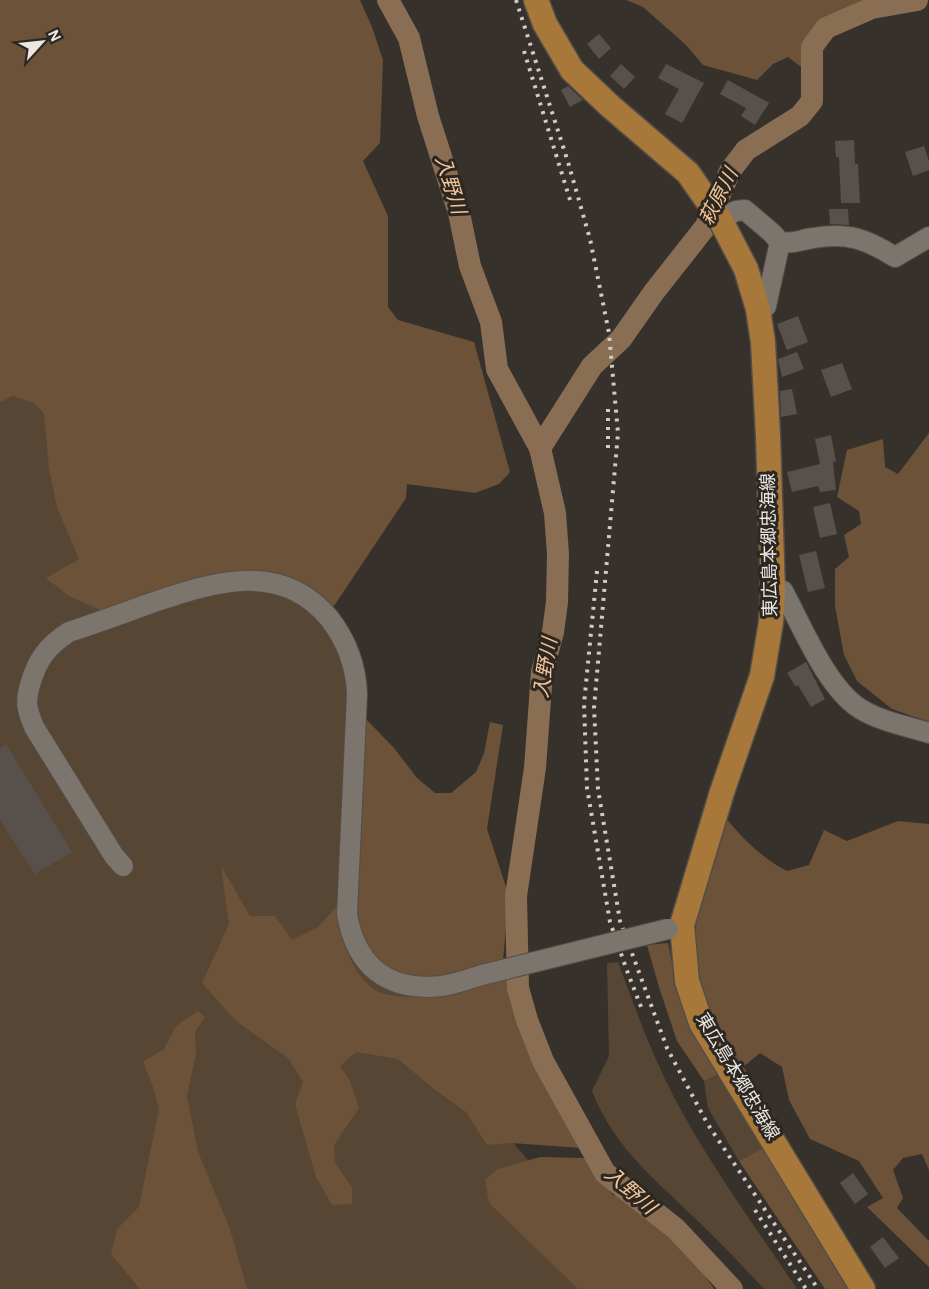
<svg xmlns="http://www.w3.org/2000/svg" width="929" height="1289" viewBox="0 0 929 1289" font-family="'Alegreya Sans','Noto Sans JP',sans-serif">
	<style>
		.green { fill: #584634 }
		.forest { fill: #6c5238 }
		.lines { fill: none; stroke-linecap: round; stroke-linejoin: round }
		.river { stroke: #8a6e54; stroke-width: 22 }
		.building { fill: #58514b }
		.minor-casing { stroke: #534e49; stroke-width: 22 }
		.major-casing { stroke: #534e49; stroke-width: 27 }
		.minor { stroke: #7c756e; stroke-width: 20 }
		.major { stroke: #a8783b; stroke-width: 24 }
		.rail { stroke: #d0cbc7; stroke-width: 4; stroke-dasharray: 3 6; stroke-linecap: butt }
		.minor-bridge-casing { stroke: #534e49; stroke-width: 22; stroke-linecap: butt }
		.minor-bridge { stroke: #7c756e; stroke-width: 20 }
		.labels { text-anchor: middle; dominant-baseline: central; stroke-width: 6; stroke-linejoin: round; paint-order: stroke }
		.street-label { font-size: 18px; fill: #ebe7e3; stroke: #2d2721 }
		.water-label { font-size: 20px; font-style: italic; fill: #f4c596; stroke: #2d2721 }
	</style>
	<rect width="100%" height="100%" fill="#37312b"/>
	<g class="green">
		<path d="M0 383 45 395 283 562 332 609 349 630 362 661 363 716 385 908 427 1042 638 1289H0Z"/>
		<path d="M618 962C635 1008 651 1053 674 1097 709 1164 755 1226 797 1289H764C745 1269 726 1248 706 1229 662 1185 615 1151 592 1091L609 1056 607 963Z"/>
		<path d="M721 1073 767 1146 739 1161 708 1108 704 1081Z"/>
	</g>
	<g class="forest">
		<path d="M0 0H360L372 27 383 60 380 143 363 161 388 216V307L398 320 474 342 510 472 499 484 475 493 407 484 406 498 332 609 276 575 105 612 69 596 46 578 79 559 57 507 49 469 44 413 34 403 13 396 0 402Z"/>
		<path d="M626 0H907C877 5 819 14 810 48 808 56 808 65 808 72L788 57 773 64 757 80 703 65 686 45 643 7Z"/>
		<path d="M929 433V722L892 709 857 681 844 655 835 606V569L849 557 844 535 861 524 859 511 837 497 847 450 883 439 885 467 898 474Z"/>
		<path d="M363 716 394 748 417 778 435 793H451L476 772 484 753 490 722 503 725 487 829 509 896 503 960 427 981 397 978 373 961 356 931Z"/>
		<path d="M725 817C743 839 762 858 787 871L809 865 824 830 847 841 898 821 929 824V1170L922 1154 903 1158 893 1170 903 1198 897 1208 929 1241V1267L867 1207 883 1198 859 1161 810 1139 789 1100 782 1067 760 1053 742 1068 713 1016 699 985 696 947V926L702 889Z"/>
		<path d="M221 866 250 916H275L292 940 318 927 338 905C342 934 347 968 372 988 399 1009 480 986 512 978L525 1041 558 1107 581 1148 511 1143 487 1145 466 1112 434 1089 398 1059 356 1052 340 1066 350 1081 359 1108 334 1145 335 1162 352 1188V1204L332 1205 316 1177 295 1104 303 1082 288 1058 236 1021 202 983 229 924Z"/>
		<path d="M668 943 677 987 721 1073 704 1081 677 1041 659 987 647 945Z"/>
		<path d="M198 1011 205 1017 195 1032 196 1053 187 1096 198 1152 230 1229 247 1289H140L111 1254 117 1229 139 1207 159 1109 152 1084 143 1062 164 1049 176 1026Z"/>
		<path d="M767 1146 856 1289H825L739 1161Z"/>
		<path d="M540 1157 585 1158 613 1195C618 1196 626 1195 631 1197 668 1214 692 1256 714 1289H578L489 1203 485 1180 498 1169Z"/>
	</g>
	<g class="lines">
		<g class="river">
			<path d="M388 0 409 38 428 116 459 213 470 266 491 322 497 369 540 448 555 513 558 554 557 602 553 632 542 672 535 768 516 896 518 988 527 1020 543 1061 605 1173 676 1229 732 1289"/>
			<path d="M540 448 592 366 621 339 654 292 706 226 730 171 746 150 800 116 812 101V47L826 28 872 8 917 0"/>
		</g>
	</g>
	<g class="building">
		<path d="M599 34 611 48 599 59 587 44Z"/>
		<path d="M621 64 635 77 624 89 610 76Z"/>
		<path d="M666 64 704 83 682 123 665 114 679 89 658 78Z"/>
		<path d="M728 80 769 103 755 125 741 116 746 108 720 94Z"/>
		<path d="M568 86 583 100 570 107 561 90Z"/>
		<path d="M854 140 855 164H858L860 203H841L839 157H836L835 141Z"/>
		<path d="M924 146 929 161V170L913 176 905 152Z"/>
		<path d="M829 209H848L849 225 830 224Z"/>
		<path d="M798 316 808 342 787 350 777 324Z"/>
		<path d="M797 352 804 369 782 377 778 359Z"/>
		<path d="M842 363 852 389 831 397 821 370Z"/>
		<path d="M792 389 797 414 781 417 780 391Z"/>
		<path d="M831 435 836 461 833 462 836 490 820 492 818 486 792 492 787 472 820 464 815 439Z"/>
		<path d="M830 503 837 534 820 538 813 507Z"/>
		<path d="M816 551 825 588 808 592 799 555Z"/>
		<path d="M806 662 825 699 811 707 798 685 796 687 787 673Z"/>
		<path d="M6 744 72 852 35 874 0 820V749Z"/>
		<path d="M853 1173 868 1194 855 1204 840 1183Z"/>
		<path d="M883 1237 899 1258 885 1268 870 1247Z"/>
	</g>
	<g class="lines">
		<g class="minor-casing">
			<g id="minor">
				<path d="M720 219 736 211 745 210 772 233 780 242C796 244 798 240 813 238 848 232 866 239 895 257L929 237"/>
				<path d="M758 309 766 306 780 242"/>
				<path d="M773 591H783C802 626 826 686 859 708 879 721 906 726 929 733"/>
				<path d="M123 866 114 856 34 727C32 721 29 715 28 709 26 702 28 692 30 685 37 660 47 646 69 632 96 623 124 613 151 603 212 583 280 559 329 618 347 641 356 665 357 694L347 914C356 967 388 992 442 986 455 984 469 979 482 975"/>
			</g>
		</g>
		<g class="major-casing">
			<path id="major" d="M536 0 545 24 572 70 610 106 688 173 720 219 746 269 758 309 763 342 768 436 773 591 771 622 762 676 722 792 682 925 687 981 701 1023 863 1289"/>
		</g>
		<use href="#minor" class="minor"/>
		<use href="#major" class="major"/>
		<g class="rail">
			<path d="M516 0 568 162 590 239 609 333 618 433 594 708 598 789 620 921 667 1048 707 1123 818 1289"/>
			<path d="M524 51 570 200"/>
			<path d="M608 409V451"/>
			<path d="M597 571 584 704 587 788 610 922 626 968 643 1012"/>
			<path d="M755 1210 806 1289"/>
		</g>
		<g class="minor-bridge-casing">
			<path id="minor-bridge" d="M482 975 668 929"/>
		</g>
		<use href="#minor-bridge" class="minor-bridge"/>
	</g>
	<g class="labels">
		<g class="street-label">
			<text transform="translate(770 545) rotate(-91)">東広島本郷忠海線</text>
			<text transform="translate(737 1077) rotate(59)">東広島本郷忠海線</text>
		</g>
		<g class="water-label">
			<text transform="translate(450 185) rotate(73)">入野川</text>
			<text transform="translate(719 197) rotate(-63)">萩原川</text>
			<text transform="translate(546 668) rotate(-81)">入野川</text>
			<text transform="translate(630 1191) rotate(41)">入野川</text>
		</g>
	</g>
	<g transform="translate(42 42) rotate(63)" stroke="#2d2721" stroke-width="4.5" paint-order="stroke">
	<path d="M0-4.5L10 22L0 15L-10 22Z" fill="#ebe7e3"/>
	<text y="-9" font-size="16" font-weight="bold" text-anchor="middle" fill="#ebe7e3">N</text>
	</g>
</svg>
